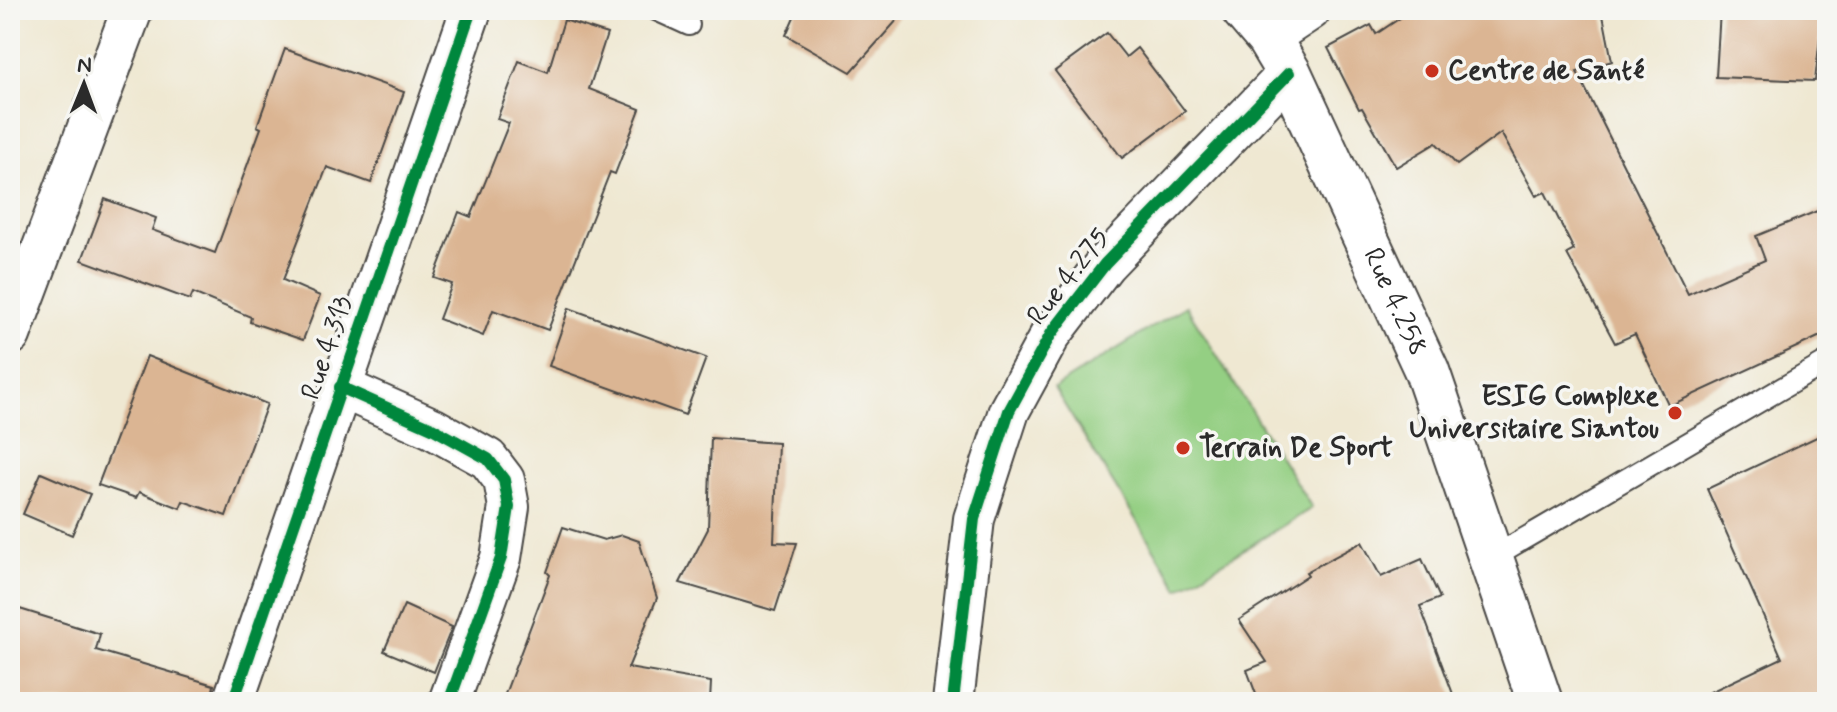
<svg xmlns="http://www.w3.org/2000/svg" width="1837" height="712" viewBox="0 0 1837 712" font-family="Mynerve,sans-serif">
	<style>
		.green { fill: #94cf83; stroke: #607d57; stroke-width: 2 }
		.building { fill: #dbb593 }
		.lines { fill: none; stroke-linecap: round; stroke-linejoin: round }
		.service-casing { stroke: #484744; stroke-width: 24 }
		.minor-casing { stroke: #484744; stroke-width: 44 }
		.trunk-casing { stroke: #484744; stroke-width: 48 }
		.service { stroke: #fff; stroke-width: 20 }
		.minor { stroke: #fff; stroke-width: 40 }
		.trunk { stroke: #fff; stroke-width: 44 }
		.cycleway-casing { stroke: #f6f6f2; stroke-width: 17 }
		.cycleway { stroke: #00873e; stroke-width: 12 }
		.poi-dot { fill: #c8321e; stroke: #f6f6f2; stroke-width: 3 }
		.labels { text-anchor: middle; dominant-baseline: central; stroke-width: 7; stroke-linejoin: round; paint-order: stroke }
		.poi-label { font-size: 28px; font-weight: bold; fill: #2b2b2b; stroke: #f6f6f2; text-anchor: start }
		.street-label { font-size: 28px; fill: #2b2b2b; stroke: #f6f6f2 }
	</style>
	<rect width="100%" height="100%" fill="#f6f6f2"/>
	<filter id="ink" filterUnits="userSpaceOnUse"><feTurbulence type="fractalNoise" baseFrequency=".0125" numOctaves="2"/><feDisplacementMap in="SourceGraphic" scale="16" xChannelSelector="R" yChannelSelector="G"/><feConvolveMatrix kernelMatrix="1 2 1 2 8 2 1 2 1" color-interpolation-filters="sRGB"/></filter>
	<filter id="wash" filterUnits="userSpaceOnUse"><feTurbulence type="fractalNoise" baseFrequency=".006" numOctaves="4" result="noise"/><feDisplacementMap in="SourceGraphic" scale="32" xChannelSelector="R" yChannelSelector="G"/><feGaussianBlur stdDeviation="1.8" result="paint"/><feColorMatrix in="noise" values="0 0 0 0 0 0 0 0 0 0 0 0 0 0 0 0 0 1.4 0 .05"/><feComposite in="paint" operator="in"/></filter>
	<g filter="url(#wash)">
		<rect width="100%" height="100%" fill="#efe8d2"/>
		<path class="green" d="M1186 306 1312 508 1179 589 1054 388Z"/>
		<g id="blocks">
			<g class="building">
				<path d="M797 10H906L851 72 786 35Z"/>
				<path d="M1412 10H1602L1612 61 1577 72 1688 294 1765 260 1756 236 1827 207V333L1669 406 1635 334 1615 343 1567 254 1574 250 1545 192 1536 196 1501 133 1457 165 1436 143 1396 167 1362 108 1359 109 1328 48 1371 25 1376 34Z"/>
				<path d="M1720 10H1823L1815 81 1716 77Z"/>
				<path d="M564 20 607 34 589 89 640 109 615 174 610 172 548 330 493 310 483 336 439 319 452 284 434 278 459 212 471 217 509 123 497 119 519 61 548 72Z"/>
				<path d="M1107 33 1126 57 1137 48 1185 111 1122 158 1055 71Z"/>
				<path d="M285 49 404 92 371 183 327 167 283 280 320 296 303 340 250 322 251 317 193 293 190 300 82 260 105 199 156 218 152 230 215 253 261 128 257 126Z"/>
				<path d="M569 308 706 358 685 415 549 366Z"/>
				<path d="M147 356 267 404 226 516 183 501 180 508 139 492 136 498 98 485Z"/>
				<path d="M1827 432V702H1689L1782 658 1707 489Z"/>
				<path d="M711 438 778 443 774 542 797 543 775 611 680 583 708 529Z"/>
				<path d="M41 473 90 494 72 535 23 514Z"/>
				<path d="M563 527 604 540 622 535 639 541 657 598 628 668 711 682 710 702H502L550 575 547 572Z"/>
				<path d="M1362 542 1381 577 1422 559 1440 598 1420 606 1456 702H1259L1247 670 1267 662 1239 620 1308 575 1306 572Z"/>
				<path d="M404 605 452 627 434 672 384 651Z"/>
				<path d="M10 606 100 634 96 650 214 685 211 702H10Z"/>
			</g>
		</g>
	</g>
	<g filter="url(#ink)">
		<use href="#blocks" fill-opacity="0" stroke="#484744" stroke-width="2"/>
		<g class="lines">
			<g class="service-casing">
				<g id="service">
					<path d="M656 10 689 25"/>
					<path d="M1491 558 1827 362"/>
				</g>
			</g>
			<g class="minor-casing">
				<g id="minor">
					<path d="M1268 38 1310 10"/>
					<path d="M10 335 132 10"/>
					<path d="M340 387 432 428 488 459 504 480 509 507 501 558 449 702"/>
					<path d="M233 702 471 10"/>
					<path d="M953 702 974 519 1009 411 1051 334 1105 264 1289 73"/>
				</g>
			</g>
			<g class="trunk-casing">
				<g id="trunk">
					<path id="s1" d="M1244 10 1268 38 1289 73 1427 371 1540 702"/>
				</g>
			</g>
			<use href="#service" class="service"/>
			<use href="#minor" class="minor"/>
			<use href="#trunk" class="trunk"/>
			<g class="cycleway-casing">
				<g id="cycleway">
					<path d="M340 387 432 428 488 459 504 480 509 507 501 558 449 702"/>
					<path d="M233 702 471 10"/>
					<path d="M953 702 974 519 1009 411 1051 334 1105 264 1289 73"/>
				</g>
			</g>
			<use href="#cycleway" class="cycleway"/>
		</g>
	</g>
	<g class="poi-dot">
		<circle cx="1432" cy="71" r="8"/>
		<circle cx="1675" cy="413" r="8"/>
		<circle cx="1183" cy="448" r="8"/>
	</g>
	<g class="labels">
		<g class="poi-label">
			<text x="1448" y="71">Centre de Santé</text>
			<text x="1659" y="397" text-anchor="end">ESIG Complexe<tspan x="1659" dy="32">Universitaire Siantou</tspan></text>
			<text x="1199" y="448">Terrain De Sport</text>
		</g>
		<g class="street-label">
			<text transform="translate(1069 277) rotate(-52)">Rue 4.275</text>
			<text stroke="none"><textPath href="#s1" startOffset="330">Rue 4.258</textPath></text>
			<text transform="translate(328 348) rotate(-71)">Rue 4.313</text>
		</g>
	</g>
	<rect width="1837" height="712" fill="none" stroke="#f6f6f2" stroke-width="40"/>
	<g transform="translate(84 84) rotate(1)" stroke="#f6f6f2" stroke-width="6" paint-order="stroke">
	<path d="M0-6L14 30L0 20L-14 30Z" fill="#2b2b2b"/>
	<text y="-12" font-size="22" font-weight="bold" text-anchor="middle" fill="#2b2b2b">N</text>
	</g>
</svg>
